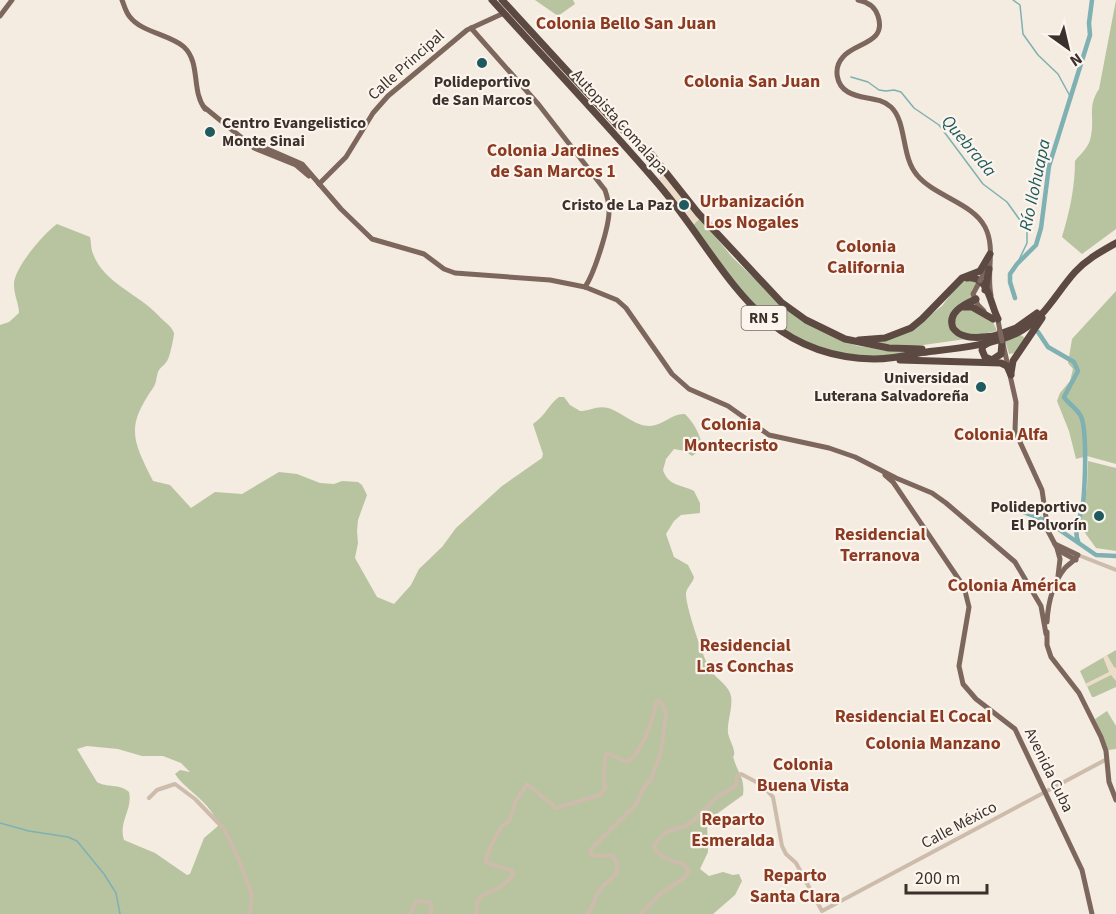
<svg xmlns="http://www.w3.org/2000/svg" width="1116" height="914" viewBox="0 0 1116 914" font-family="'Source Sans 3',sans-serif">
	<style>
		.green { fill: #b8c4a0; fill-rule: evenodd }
		.plaza { fill: #ecdcc8 }
		.lines { fill: none; stroke-linecap: round; stroke-linejoin: round }
		.stream { stroke: #7fb0b2; stroke-width: 1.5 }
		.river { stroke: #7fb0b2; stroke-width: 4.5 }
		.minor { stroke: #cdbbac; stroke-width: 4 }
		.major { stroke: #7d675c; stroke-width: 5 }
		.highway { stroke: #5c4a42; stroke-width: 7 }
		.major-bridge { stroke: #7d675c; stroke-width: 5 }
		.highway-bridge { stroke: #5c4a42; stroke-width: 7 }
		.poi-dot { fill: #1f5a5e; stroke: #fbf5ee; stroke-width: 2 }
		.labels { text-anchor: middle; dominant-baseline: central; stroke-width: 4.5; stroke-linejoin: round; paint-order: stroke }
		.shield { fill: #fbf5ee; stroke: #756b66; stroke-width: 1.5 }
		.shield-label { font-size: 15px; font-weight: bold; fill: #3b302b }
		.street-label { font-size: 16px; fill: #3b302b; stroke: #fbf5ee }
		.poi-label { font-size: 16px; font-weight: bold; fill: #3b302b; stroke: #fbf5ee; text-anchor: end }
		.neighbourhood-label { font-size: 18px; font-weight: bold; fill: #8c3b22; stroke: #fbf5ee }
		.water-label { font-size: 18px; font-style: italic; fill: #1f5a5e; stroke: #fbf5ee }
	</style>
	<rect width="100%" height="100%" fill="#f4ebe1"/>
	<g class="green">
		<path d="M535 0H573L575 4 558 16Z"/>
		<path d="M1116 0V229L1082 254 1062 237C1070 210 1075 187 1075 161 1081 153 1089 148 1091 136 1095 117 1087 107 1099 89Z"/>
		<path d="M700 218 733 258 788 311 845 342 858 346 909 353C898 354 887 357 877 357 833 359 779 335 750 302 729 279 712 250 693 225Z"/>
		<path d="M57 224 90 237C91 242 91 247 92 251 102 283 138 293 159 316 164 322 171 325 174 333 174 337 170 356 168 359 166 364 162 366 159 370 156 375 157 383 153 388 126 427 132 439 153 481L170 485 191 508 215 492 242 494 279 472 297 474 320 483 334 484 342 481 358 482 362 485 367 495 358 520 357 531 358 543 355 558 377 597 394 604 411 585 419 569 442 547 456 528 502 486 542 458 543 454 533 424C547 414 548 405 559 397H564L570 405 580 411C589 411 598 405 608 408 622 412 634 426 650 426 664 425 672 413 685 414 694 423 699 433 702 444L698 452 692 456 685 451 674 449 666 459 663 470C669 487 681 484 694 491L700 503V513L681 515 674 521 666 534 674 557 688 565 694 577C693 583 687 587 686 593 685 605 704 661 711 671 717 679 729 686 731 696 733 708 727 721 728 733 729 739 733 745 734 751 735 759 732 753 734 760 739 775 745 778 743 795L707 821 708 852 700 869 709 876 723 872 733 875 739 874 742 881 735 895 713 914H0V325L9 322 19 313C19 304 14 295 14 285 13 269 44 233 57 224ZM87 746 118 749 142 756H163L181 763 190 772 180 770 175 774C187 792 212 802 218 826L204 838 190 874 187 875 155 853 124 840C118 822 133 810 129 792 119 783 107 788 97 782L77 749Z"/>
		<path d="M966 279 979 280 972 290 973 299 957 307 950 323 966 339 909 347 866 342 881 340 929 316 942 306 957 286Z"/>
		<path d="M1116 291V464L1087 456 1076 459 1069 431 1057 401 1060 393 1070 381 1073 369 1068 363 1072 339Z"/>
		<path d="M972 309 992 320 997 331C986 333 962 340 956 326 952 319 958 314 963 310Z"/>
		<path d="M1021 335 1025 338 1015 353 1009 354 1005 340Z"/>
		<path d="M1088 461 1116 468V551L1096 548 1080 526 1087 487Z"/>
		<path d="M1116 650V687L1094 697H1092L1080 671Z"/>
		<path d="M1107 711 1116 726V749L1108 750 1095 719Z"/>
	</g>
	<g class="plaza">
		<path d="M663 174 700 218 693 225 659 179V175Z"/>
		<path d="M1107 655 1114 667 1116 668V681L1111 675 1087 687 1085 684 1109 672 1103 657Z"/>
	</g>
	<g class="lines">
		<g class="stream">
			<path d="M1013 0 1020 5 1023 34 1038 55 1058 74 1071 98"/>
			<path d="M851 77 868 82 879 90 886 91 894 90 901 92 914 108 939 125 983 184 1007 202 1027 230V243L1017 264"/>
			<path d="M0 823 29 831 68 837 77 841 104 874 116 893 120 914"/>
		</g>
		<g class="river">
			<path d="M1015 298 1010 282V274L1017 264 1036 245 1041 228 1049 166 1090 35 1089 23 1092 0"/>
			<path d="M1038 332 1048 347 1074 362 1078 371 1064 397C1069 405 1079 409 1082 419 1087 438 1085 484 1083 504 1081 516 1073 530 1078 541"/>
			<path d="M1018 510 1044 520"/>
			<path d="M1048 522 1096 555 1116 556"/>
		</g>
		<g class="minor">
			<path d="M1078 555 1116 570"/>
			<path d="M149 798 157 790 175 784 195 799 224 829 236 853 252 895 250 914"/>
			<path d="M410 914 417 901 430 902 432 909 430 914"/>
			<path d="M477 914C476 894 481 896 497 889 502 887 508 880 513 876L512 871 485 862 491 845 502 826 510 820 515 803 527 784 556 808 600 795 605 789C603 775 604 766 606 753L627 762C642 753 653 720 656 703L659 701 663 705 666 713 661 752 651 780 644 787 636 805 590 850 591 855 613 856C624 875 612 876 601 888 594 895 595 907 587 914"/>
			<path d="M641 914 660 894 684 878 689 871 685 865C672 860 659 860 654 845L666 832 685 826 693 821 718 796 736 786 737 776 741 774 762 785 773 797 782 846 786 854 796 863 822 911 1107 759"/>
		</g>
		<g class="major">
			<path d="M122 0C124 5 126 13 130 17 141 32 171 35 184 47 201 63 191 91 205 109"/>
			<path d="M858 0C868 2 875 6 878 16 887 44 855 42 843 57 833 68 836 85 848 92 861 100 879 96 891 107 907 122 901 157 917 175 934 196 973 203 985 227 996 248 986 272 991 295"/>
			<path d="M0 16 12 0"/>
			<path d="M471 28 539 105 605 190C607 196 609 203 609 209 610 225 594 274 585 287"/>
			<path d="M204 107 242 138 302 164 341 209 372 239 424 254 444 269 455 273 550 280 585 287 617 300 626 308 672 374 689 389 728 406 769 435 829 448 855 457 896 478 932 493 946 503 1015 562 1041 606 1046 634"/>
			<path d="M254 148 296 165 309 176"/>
			<path d="M319 184 346 157 373 113 388 96 467 30 504 13"/>
			<path d="M981 279 987 264"/>
			<path d="M980 281 973 294 978 305 984 311"/>
			<path d="M997 315 1000 331"/>
			<path d="M1003 344 1016 402 1015 431 1042 490 1048 531 1057 548 1060 559 1058 576"/>
			<path d="M885 475 893 482 964 587 969 607 959 666 963 684 976 699 1015 729 1082 870 1092 914"/>
			<path d="M1058 550 1076 560"/>
			<path d="M1047 622C1048 603 1053 583 1065 568 1070 563 1075 561 1078 555L1055 544"/>
			<path d="M1047 632V645L1051 657 1079 693 1101 737 1106 751 1109 782 1116 800"/>
		</g>
		<g class="highway">
			<path d="M492 0C548 62 605 122 659 185 725 262 755 357 874 359 889 359 905 356 919 353 949 349 990 346 1017 333 1044 320 1056 293 1075 272 1087 259 1102 251 1116 243"/>
			<path d="M502 0 616 124 652 155 698 213 781 302 806 320 845 339 889 348 922 349"/>
			<path d="M967 278C989 275 990 304 998 319"/>
			<path d="M986 285 989 269"/>
			<path d="M974 300C963 305 947 313 953 328 956 332 960 335 965 336 974 339 984 337 994 336"/>
			<path d="M964 307H972L993 319"/>
			<path d="M994 336 1016 328 1037 313"/>
			<path d="M859 340 885 338 911 328 922 319 962 278 980 271 990 254"/>
			<path d="M990 342 983 346 982 350 985 357 992 360 1001 354 1002 342"/>
			<path d="M900 360 1001 363 1007 366 1011 375"/>
			<path d="M1011 373 1013 361 1042 318"/>
		</g>
		<g class="major-bridge">
			<path d="M980 281 981 279"/>
			<path d="M1000 331 1002 341"/>
		</g>
		<g class="highway-bridge">
			<path d="M985 290 986 285"/>
			<path d="M974 300 976 299"/>
		</g>
	</g>
	<g class="poi-dot">
		<circle cx="482" cy="63" r="6"/>
		<circle cx="210" cy="132" r="6"/>
		<circle cx="684" cy="205" r="6"/>
		<circle cx="981" cy="387" r="6"/>
		<circle cx="1099" cy="516" r="6"/>
	</g>
	<g class="labels">
		<rect class="shield" x="741.5" y="306" width="45" height="24" rx="4.5"/>
		<g class="shield-label">
			<text x="764" y="318">RN 5</text>
		</g>
		<g class="street-label">
			<text transform="translate(406 65) rotate(-42)">Calle Principal</text>
			<text transform="translate(620 122) rotate(48)">Autopista Comalapa</text>
			<text transform="translate(1049 770) rotate(64)">Avenida Cuba</text>
			<text transform="translate(959 825) rotate(-28)">Calle México</text>
		</g>
		<g class="poi-label">
			<text x="482" y="82" text-anchor="middle">Polideportivo<tspan x="482" dy="18">de San Marcos</tspan></text>
			<text x="222" y="123" text-anchor="start">Centro Evangelistico<tspan x="222" dy="18">Monte Sinai</tspan></text>
			<text x="672" y="205">Cristo de La Paz</text>
			<text x="969" y="378">Universidad<tspan x="969" dy="18">Luterana Salvadoreña</tspan></text>
			<text x="1087" y="507">Polideportivo<tspan x="1087" dy="18">El Polvorín</tspan></text>
		</g>
		<g class="neighbourhood-label">
			<text x="626" y="23">Colonia Bello San Juan</text>
			<text x="752" y="81">Colonia San Juan</text>
			<text x="553" y="150">Colonia Jardines<tspan x="553" dy="21">de San Marcos 1</tspan></text>
			<text x="752" y="201">Urbanización<tspan x="752" dy="21">Los Nogales</tspan></text>
			<text x="866" y="246">Colonia<tspan x="866" dy="21">California</tspan></text>
			<text x="731" y="424">Colonia<tspan x="731" dy="21">Montecristo</tspan></text>
			<text x="1001" y="434">Colonia Alfa</text>
			<text x="880" y="534">Residencial<tspan x="880" dy="21">Terranova</tspan></text>
			<text x="1012" y="585">Colonia América</text>
			<text x="745" y="645">Residencial<tspan x="745" dy="21">Las Conchas</tspan></text>
			<text x="913" y="716">Residencial El Cocal</text>
			<text x="933" y="743">Colonia Manzano</text>
			<text x="803" y="764">Colonia<tspan x="803" dy="21">Buena Vista</tspan></text>
			<text x="733" y="819">Reparto<tspan x="733" dy="21">Esmeralda</tspan></text>
			<text x="795" y="875">Reparto<tspan x="795" dy="21">Santa Clara</tspan></text>
		</g>
		<g class="water-label">
			<text transform="translate(969 146) rotate(50)">Quebrada</text>
			<text transform="translate(1035 185) rotate(-78)">Río Ilohuapa</text>
		</g>
	</g>
	<g transform="translate(1068 48) rotate(146)" stroke="#fbf5ee" stroke-width="4.5" paint-order="stroke">
	<path d="M0-4.5L10 22L0 15L-10 22Z" fill="#3b302b"/>
	<text y="-9" font-size="16" font-weight="bold" text-anchor="middle" fill="#3b302b">N</text>
	</g>
	<path d="M906 884v9h81v-9" fill="none" stroke="#3b302b" stroke-width="3"/>
	<text x="915" y="884" font-size="18" fill="#3b302b" stroke="#fbf5ee" stroke-width="4.5" paint-order="stroke">200 m</text>
</svg>
